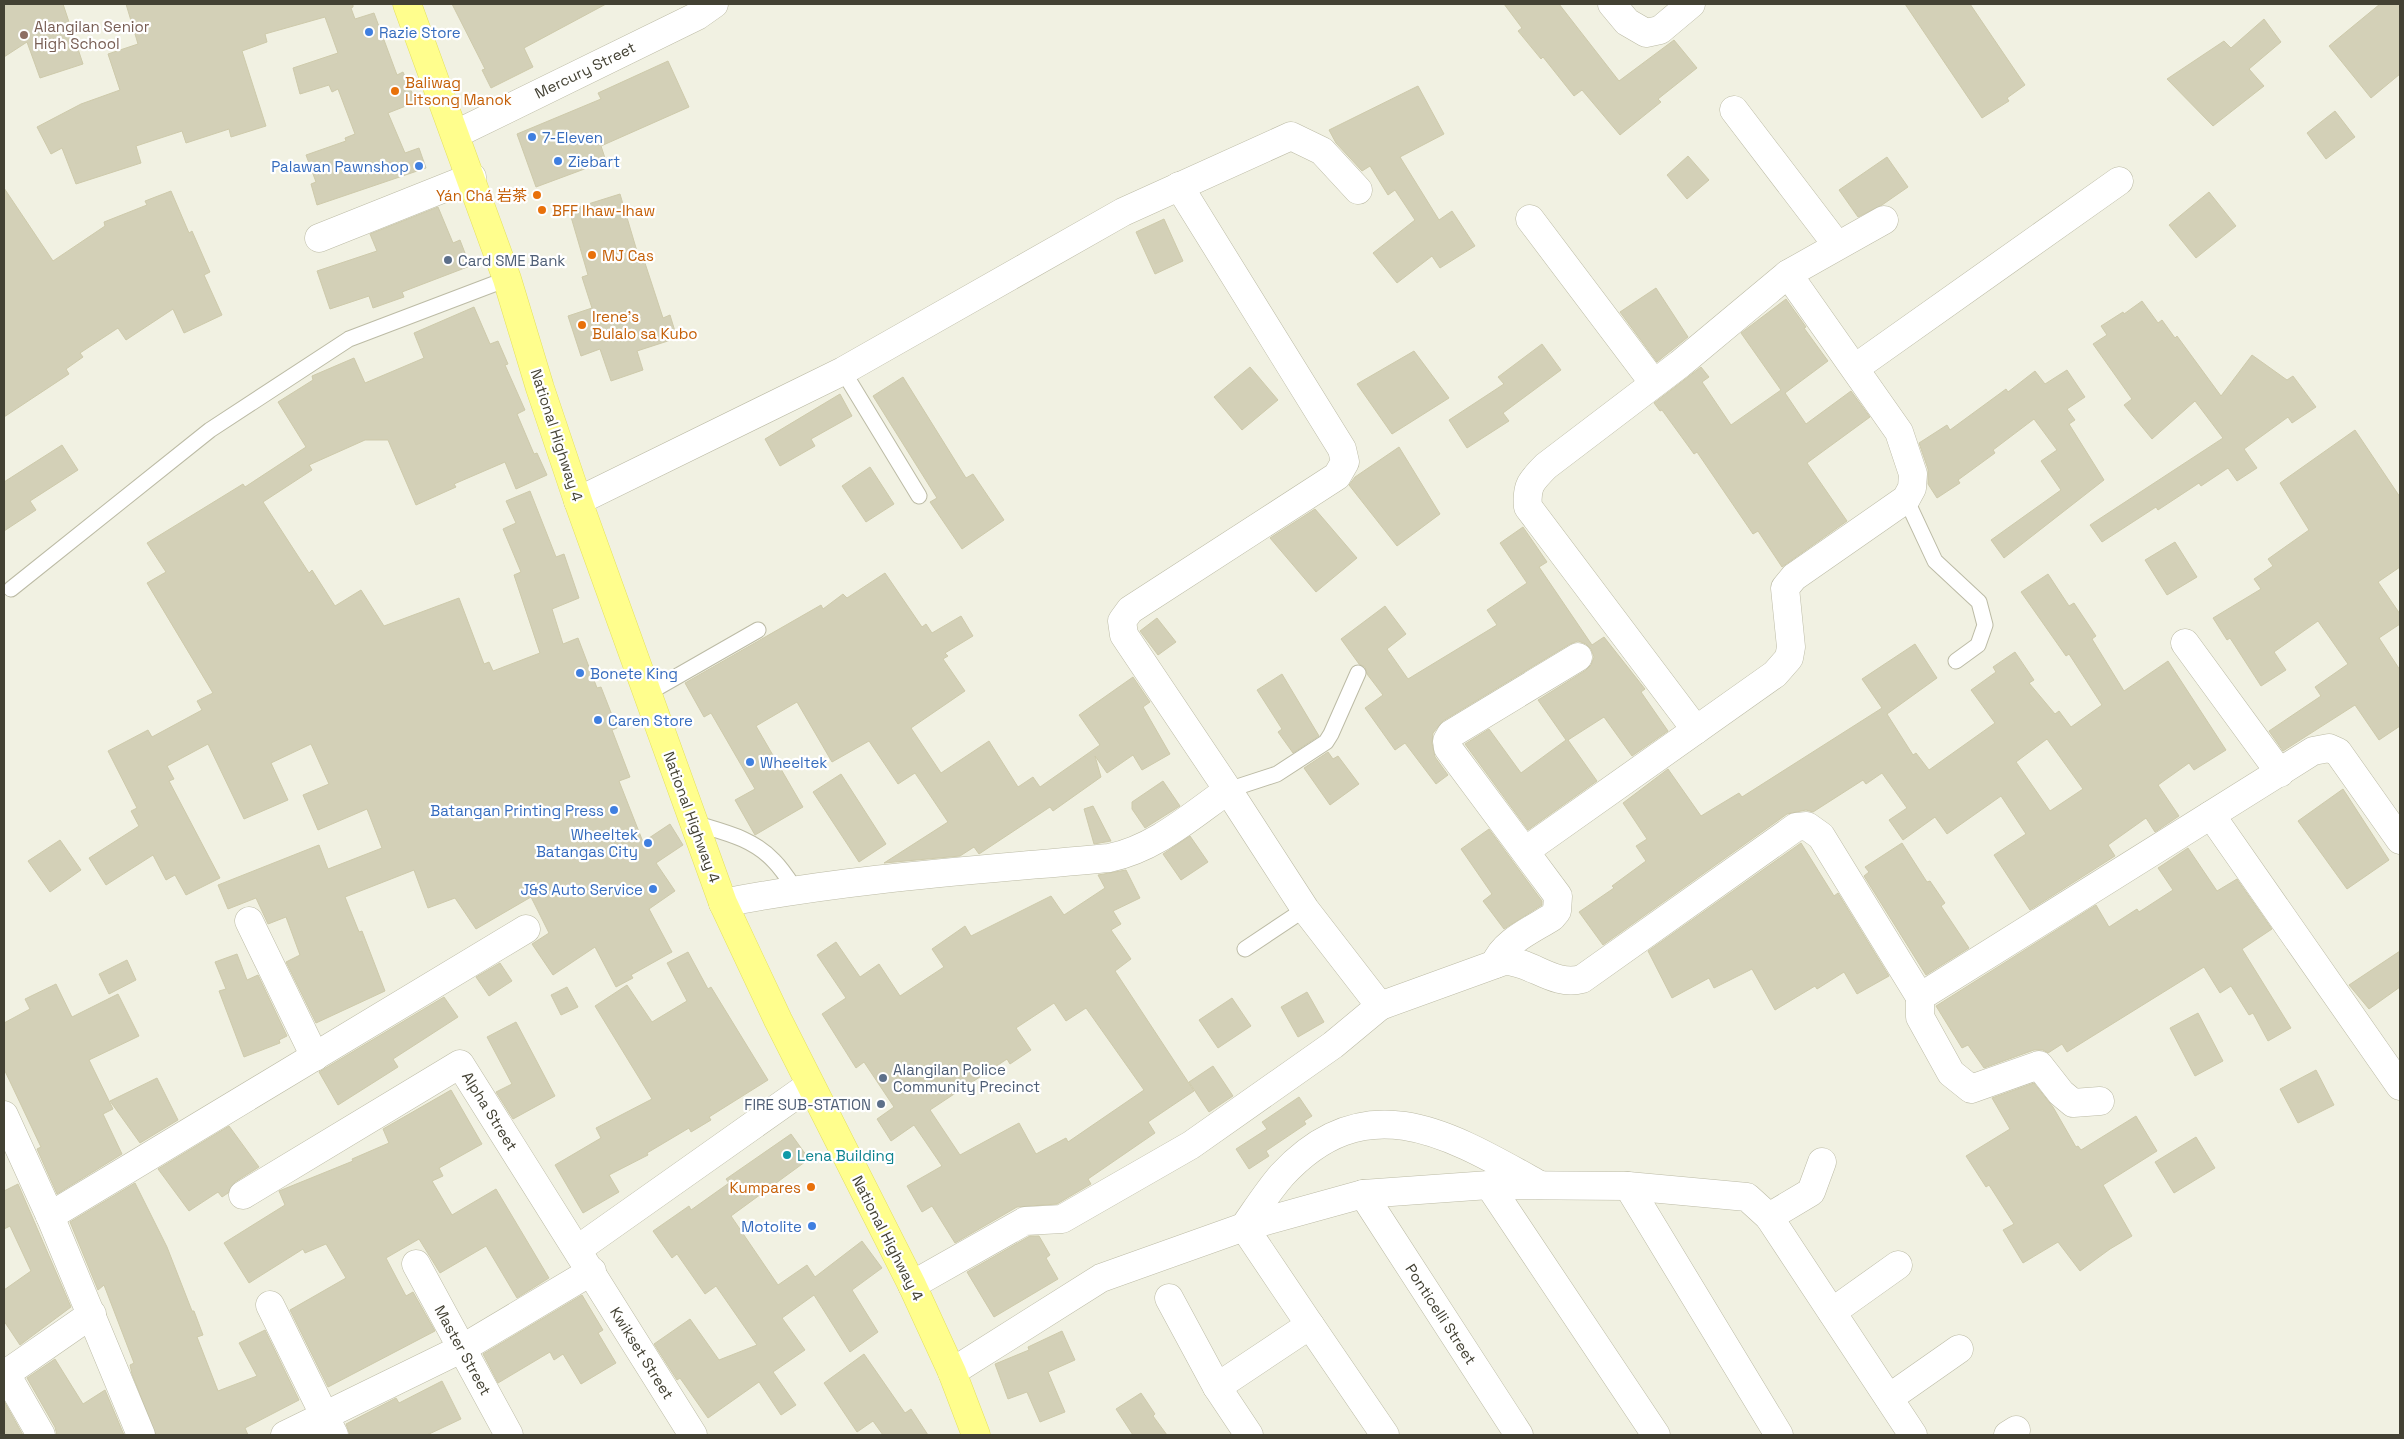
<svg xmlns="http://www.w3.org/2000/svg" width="2404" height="1439" viewBox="0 0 2404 1439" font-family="'Space Grotesk','Noto Sans SC',sans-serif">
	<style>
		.building { fill: #d3d0b7; stroke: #cecaab; fill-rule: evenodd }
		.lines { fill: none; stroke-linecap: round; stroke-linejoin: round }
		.service-casing { stroke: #bcbba5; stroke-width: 17 }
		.minor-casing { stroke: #bcbba5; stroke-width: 29 }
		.primary-casing { stroke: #e4e15d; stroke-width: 29 }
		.service { stroke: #fff; stroke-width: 15 }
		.minor { stroke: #fff; stroke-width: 28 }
		.primary { stroke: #fffe8d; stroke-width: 28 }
		.shop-dot { fill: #3f7fe0; stroke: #fff; stroke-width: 2 }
		.education-dot { fill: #8d6e63; stroke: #fff; stroke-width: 2 }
		.food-dot { fill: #e8710a; stroke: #fff; stroke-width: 2 }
		.service-dot { fill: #5c6f8a; stroke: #fff; stroke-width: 2 }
		.culture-dot { fill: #0f9aa8; stroke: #fff; stroke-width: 2 }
		.labels { text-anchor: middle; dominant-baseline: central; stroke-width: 4.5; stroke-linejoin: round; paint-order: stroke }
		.education-label { font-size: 15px; fill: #785e54; stroke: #fff; text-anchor: start }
		.shop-label { font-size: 15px; fill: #366cbe; stroke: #fff; text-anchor: start }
		.street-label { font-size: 15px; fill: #434133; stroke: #fff }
		.food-label { font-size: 15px; fill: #c56008; stroke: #fff; text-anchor: start }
		.service-label { font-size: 15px; fill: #4e5e75; stroke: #fff; text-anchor: start }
		.culture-label { font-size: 15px; fill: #0d838f; stroke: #fff; text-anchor: start }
	</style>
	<rect width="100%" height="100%" fill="#f1f1e2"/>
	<g class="building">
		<path d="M4 4H63L83 64 40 78 27 42 4 57Z"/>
		<path d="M126 4H353V7L351 8 355 19 374 13 397 75 403 72 416 102 388 113 405 153 419 148 426 168 317 205 311 184 316 182 306 155 346 141 345 138 355 134 338 89 332 92 329 85 300 94 293 68 338 53 325 17 265 34 267 42 242 51 266 126 231 137 229 129 186 143 182 131 136 146 141 163 76 184 62 148 51 154 37 127 81 104 120 90 108 54 138 44Z"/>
		<path d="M452 4H606L524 48 533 67 491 88 482 70 485 69Z"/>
		<path d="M1504 4H1559L1619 81 1674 40 1697 68 1658 99 1661 102 1620 135 1582 90 1574 96 1543 57 1541 59 1518 31 1522 28Z"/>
		<path d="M1905 4H1970L2025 85 2007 98 2009 101 1982 118Z"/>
		<path d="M2380 4H2400V74L2371 98 2329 46Z"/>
		<path d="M2264 19 2281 42 2249 69 2264 86 2213 126 2167 79 2224 41 2231 48Z"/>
		<path d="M668 61 689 107 601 146 606 161 536 187 517 134 601 99 598 93Z"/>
		<path d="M1418 86 1444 134 1400 157 1439 220 1452 211 1475 246 1440 268 1432 256 1397 283 1373 253 1415 220 1395 190 1388 195 1370 166 1362 171 1336 143 1329 130Z"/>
		<path d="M2335 111 2355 137 2326 159 2307 133Z"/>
		<path d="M1688 156 1709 180 1687 199 1667 175Z"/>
		<path d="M1887 157 1908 187 1882 205 1858 217 1839 190Z"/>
		<path d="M4 188 53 261 105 226 104 222 147 205 145 201 171 191 189 233 192 231 210 272 204 275 222 315 184 333 173 309 126 340 118 328 80 353 83 357 66 369 69 374 4 417Z"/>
		<path d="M2209 192 2236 226 2196 258 2169 225Z"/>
		<path d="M620 194 639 258 643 257 663 318 670 315 677 338 637 351 643 370 611 381 600 349 581 356 568 316 592 308 582 277 588 275 569 210Z"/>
		<path d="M438 207 453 243 460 240 470 266 402 292 404 297 373 308 369 296 330 309 317 271 377 251 370 234Z"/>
		<path d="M1164 219 1183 261 1155 274 1136 232Z"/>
		<path d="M1656 288 1688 337 1657 362 1620 312Z"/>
		<path d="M1786 299 1806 327 1804 328 1828 361 1785 393 1806 424 1851 391 1870 417 1807 463 1847 521 1782 567 1758 531 1753 534 1697 452 1694 454 1662 410 1660 411 1654 403 1701 367 1709 377 1702 382 1731 425 1781 390 1741 333Z"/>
		<path d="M2142 301 2158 323 2162 320 2175 338 2177 336 2221 396 2252 355 2287 380 2293 376 2316 407 2292 423 2288 417 2244 449 2257 468 2237 481 2228 468 2201 486 2199 483 2158 510 2156 507 2102 542 2090 525 2223 438 2195 401 2152 439 2124 405 2132 399 2093 344 2107 335 2101 326 2123 312 2124 314Z"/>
		<path d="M474 307 490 344 498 341 508 364 505 365 525 410 517 414 534 454 537 453 547 475 516 489 505 462 454 484 456 487 416 505 388 440H365L309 465 312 470 263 502 309 573 312 570 335 606 361 590 384 626 459 598 484 664 489 662 493 671 540 653 514 575 521 572 503 529 516 523 506 501 530 491 556 557 564 554 579 598 552 609 563 644 578 638 597 688 601 687 617 728 612 730 630 777 619 781 643 842 670 824 683 845 656 863 675 891 649 909 672 952 631 975 633 978 616 987 595 947 553 975 532 944 549 933 531 897 476 929 455 898 428 908 414 870 345 897 359 932 362 931 385 991 316 1023 286 962 300 955 286 917 268 924 256 898 228 909 218 885 319 845 328 869 382 848 367 809 318 830 303 795 329 784 311 744 271 763 288 800 244 819 208 744 167 766 174 779 169 781 220 878 186 895 175 875 166 880 153 855 106 885 89 858 139 826 131 811 137 808 108 751 148 730 152 737 202 710 197 701 213 693 147 583 166 572 147 543 243 484 245 487 306 447 278 402 313 380 312 376 354 358 365 383 424 358 414 333Z"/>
		<path d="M1542 344 1561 370 1503 413 1509 421 1467 448 1449 420 1504 384 1498 377Z"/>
		<path d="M1414 351 1449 398 1392 434 1357 384Z"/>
		<path d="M1250 367 1278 400 1242 430 1214 397Z"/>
		<path d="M2067 370 2085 397 2067 409 2075 420 2069 424 2104 480 2004 558 1991 540 2061 490 2041 461 2057 450 2034 419 1993 450 1995 453 1958 480 1960 483 1937 498 1928 484V469L1919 443 1947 425 1950 430 2006 389 2008 392 2035 371 2045 384Z"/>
		<path d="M903 377 966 478 973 474 1004 520 962 549 930 502 937 498 873 396Z"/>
		<path d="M840 394 852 416 811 439 815 446 780 466 765 439Z"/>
		<path d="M2355 430 2400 497V567L2378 582 2400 614V624L2379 638 2400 670V726L2379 740 2355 705 2283 751 2269 731 2321 696 2315 687 2348 664 2318 621 2274 652 2286 670 2261 686 2230 638 2227 640 2213 618 2261 589 2254 579 2273 566 2268 559 2309 530 2280 483Z"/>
		<path d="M62 445 78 470 30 501 36 510 4 531V482Z"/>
		<path d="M1399 447 1440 514 1397 546 1349 485 1355 477Z"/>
		<path d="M870 467 894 504 866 522 842 486Z"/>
		<path d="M1315 509 1357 558 1316 592 1270 538Z"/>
		<path d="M1523 527 1547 562 1539 567 1592 645 1604 637 1645 689 1641 692 1668 731 1632 756 1604 717 1568 740 1597 781 1528 830 1465 744 1489 729 1521 773 1566 740 1538 700 1586 670 1591 665 1594 657 1591 649 1586 644 1578 641 1570 644 1443 721 1433 733 1432 743 1435 757 1448 775 1436 784 1405 743 1395 750 1365 708 1383 695 1367 674 1365 667 1359 664 1341 639 1385 606 1406 634 1387 649 1408 679 1497 625 1487 610 1527 583 1500 543Z"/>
		<path d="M2175 542 2197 577 2167 595 2145 560Z"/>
		<path d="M885 573 922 627 926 624 932 633 961 616 973 636 945 653 948 656 943 659 965 691 911 728 941 773 989 741 1018 787 1033 777 1040 787 1100 745 1079 715 1133 677 1150 702 1143 707 1170 754 1142 770 1133 755 1107 773 1095 756 1101 777 1053 811 1050 807 979 854 974 847 960 856 884 863 948 822 915 773 898 784 869 741 832 762 797 702 756 726 803 807 755 835 735 800 755 789 711 713 704 717 685 683 821 605 823 609 843 594 847 598Z"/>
		<path d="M2048 574 2069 606 2074 603 2096 636 2092 639 2124 691 2168 661 2226 750 2194 770 2189 763 2158 785 2179 816 2155 832 2146 818 2108 845 2115 856 2030 910 1994 855 2026 834 2001 796 1947 834 1935 817 1903 840 1889 820 1907 808 1882 773 1866 784 1863 780 1813 812 1806 810 1787 814 1603 945 1579 912 1614 888 1612 886 1646 861 1636 846 1647 839 1623 803 1668 769 1701 816 1739 793 1742 797 1882 708 1862 679 1915 644 1937 678 1887 714 1913 755 1916 753 1929 770 1995 723 1971 690 1996 672 1993 667 2015 652 2034 680 2029 683 2055 714 2059 711 2071 727 2102 705 2069 654 2066 656 2021 592ZM2047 739 2083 789 2050 811 2016 762Z"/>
		<path d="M1157 618 1176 642 1158 655 1140 631Z"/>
		<path d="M1282 674 1319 736 1293 753 1278 732 1282 729 1257 690Z"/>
		<path d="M1328 752 1333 759 1338 756 1359 784 1330 805 1304 768Z"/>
		<path d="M841 774 886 844 859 862 813 792Z"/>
		<path d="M1163 781 1180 806 1145 828 1132 809V802Z"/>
		<path d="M2343 789 2389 860 2347 889 2298 821Z"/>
		<path d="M1093 806 1111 841 1094 844 1084 809Z"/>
		<path d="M1489 829 1542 901V905L1504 929 1483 901 1492 894 1461 849Z"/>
		<path d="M1190 836 1208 862 1181 880 1163 854Z"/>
		<path d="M60 840 81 870 50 892 28 861Z"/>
		<path d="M1801 843 1834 896 1838 893 1889 976 1857 994 1844 972 1817 989 1815 986 1775 1010 1752 969 1714 988 1709 978 1672 998 1648 951Z"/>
		<path d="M1902 843 1927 882 1930 881 1945 903 1941 906 1969 948 1926 975 1864 876 1869 872 1865 867Z"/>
		<path d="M2188 848 2217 891 2237 879 2272 929 2242 949 2291 1028 2268 1041 2253 1013 2249 1015 2231 986 2220 993 2204 967 2067 1052 2062 1044 2048 1053 2043 1050H2034L1984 1068 1968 1045 1962 1048 1936 1006 2096 905 2109 927 2137 909 2139 912 2173 890 2158 868Z"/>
		<path d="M1126 870 1140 898 1113 911 1121 924 1111 930 1131 959 1115 971 1194 1091 1148 1122 1155 1133 1088 1179 1091 1184 1057 1204 1017 1207 955 1243 932 1206 922 1212 907 1186 942 1166 914 1125 891 1141 877 1119 894 1107 864 1062 856 1068 822 1014 846 998 817 955 836 942 860 977 879 964 900 996 944 967 932 949 965 926 971 936 1051 896 1064 915 1105 888 1098 875ZM1054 1003 1066 1021 1086 1008 1144 1090 1068 1142 1066 1138 1036 1154 1019 1123 960 1155 930 1110 1007 1059 1010 1064 1031 1050 1016 1028Z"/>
		<path d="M2400 951V987L2369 1009 2349 985Z"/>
		<path d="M688 952 708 989 711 987 768 1080 709 1117 711 1120 691 1132 689 1128 647 1153 648 1155 609 1175 619 1192 583 1213 555 1165 601 1138 596 1128 652 1099 595 1006 627 985 652 1022 687 1001 667 963Z"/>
		<path d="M237 954 247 980 258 975 287 1036 279 1040 280 1043 244 1057 219 991 226 989 215 962Z"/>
		<path d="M127 960 136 980 109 994 99 974Z"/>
		<path d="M500 963 512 981 489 996 476 977Z"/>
		<path d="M56 984 72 1017 118 994 139 1036 89 1060 113 1109 103 1114 122 1154 57 1194 37 1149 41 1147 4 1069V1023L30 1009 25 999Z"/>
		<path d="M567 987 578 1007 561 1015 551 995Z"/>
		<path d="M1307 992 1324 1022 1298 1037 1281 1007Z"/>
		<path d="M444 997 458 1017 393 1059 398 1067 338 1105 319 1072Z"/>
		<path d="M1232 998 1251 1026 1218 1048 1199 1020Z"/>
		<path d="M2198 1013 2223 1061 2195 1076 2170 1028Z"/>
		<path d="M516 1022 555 1096 513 1119 496 1092 512 1084 487 1037Z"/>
		<path d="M1213 1066 1233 1096 1209 1112 1189 1082Z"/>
		<path d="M2316 1070 2334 1105 2298 1123 2280 1089Z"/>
		<path d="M157 1078 178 1120 140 1143 110 1101Z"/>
		<path d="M2034 1083 2053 1107 2076 1147 2078 1146 2081 1150 2136 1116 2157 1151 2103 1185 2132 1236 2110 1249 2080 1271 2058 1242 2023 1263 2003 1230 2014 1224 1989 1185 1986 1187 1966 1156 2010 1129 1992 1098Z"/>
		<path d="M451 1090 482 1144 439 1168 443 1176 432 1181 452 1215 496 1189 549 1278 517 1298 486 1246 440 1273 419 1239 386 1258 406 1296 413 1292 435 1331 328 1387 290 1310 346 1278 326 1244 305 1253 303 1249 249 1283 224 1243 285 1205 279 1191 353 1161 352 1159 389 1143 383 1129Z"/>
		<path d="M1299 1097 1312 1116 1304 1121 1306 1124 1266 1151 1269 1156 1249 1169 1236 1149 1267 1129 1262 1122Z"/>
		<path d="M229 1126 259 1167 235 1182 228 1193 222 1197 218 1192 189 1211 158 1169Z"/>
		<path d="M791 1134 809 1159 731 1216 778 1285 807 1265 815 1277 862 1241 882 1268 852 1290 878 1332 850 1352 814 1295 782 1318 805 1350 773 1372 796 1405 781 1415 759 1382 708 1418 680 1378 677 1380 654 1344 690 1319 719 1360 757 1345 716 1286 705 1294 677 1254 672 1258 653 1231 689 1206 691 1210 729 1183 726 1179Z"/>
		<path d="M2196 1137 2215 1168 2174 1193 2155 1162Z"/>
		<path d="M135 1183 167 1247 192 1311H194L203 1335 197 1337 218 1391 257 1376 239 1343 265 1330 299 1400 245 1428 248 1435H156L132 1374 130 1365 134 1363 104 1285 98 1290 70 1222Z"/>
		<path d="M18 1184 71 1307 20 1345 4 1321V1290L31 1271 10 1226 4 1229V1191Z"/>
		<path d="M1030 1236H1039L1050 1255 1046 1258 1058 1279 994 1317 967 1272Z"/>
		<path d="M582 1295 603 1330 598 1333 616 1363 581 1384 563 1354 554 1360 550 1352 498 1383 483 1354Z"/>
		<path d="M1062 1331 1075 1360 1048 1372 1065 1412 1040 1422 1027 1392 1008 1399 995 1364 1029 1350 1028 1347Z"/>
		<path d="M864 1354 905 1413 911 1409 928 1435H883L873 1421 857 1432 824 1383Z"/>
		<path d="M55 1359 83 1404 105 1390 124 1435H57L55 1427 27 1378Z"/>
		<path d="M442 1381 461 1419 427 1435H350L346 1424 396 1398 399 1403Z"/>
		<path d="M1141 1393 1155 1414 1153 1416 1167 1435H1133L1116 1409Z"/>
		<path d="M4 1401 23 1435H4Z"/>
	</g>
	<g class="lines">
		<g class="service-casing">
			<g id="service">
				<path d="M843 371 919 496"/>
				<path d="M1906 499 1935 561 1979 602 1985 625 1978 645 1956 661"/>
				<path d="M11 589 210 430 349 339 507 279"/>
				<path d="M648 693 758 630"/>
				<path d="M1228 790 1277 774 1326 742 1331 734 1358 673"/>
				<path d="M694 823C723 832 753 838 774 861 782 869 789 880 795 889"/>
				<path d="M1245 949 1305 909"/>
			</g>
		</g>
		<g class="minor-casing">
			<g id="minor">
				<path d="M1612 4 1627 22 1646 33 1660 30 1691 4"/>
				<path d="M1734 110 1837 245"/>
				<path d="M456 134 697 16 714 4"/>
				<path d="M1179 186 1342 449 1345 462 1337 476 1130 610 1122 621 1124 635 1228 790"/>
				<path d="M1530 219 1653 382"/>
				<path d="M319 238 472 177"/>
				<path d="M1855 368 2119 181"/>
				<path d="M578 501 843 371 1123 212 1291 136 1322 151 1358 190"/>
				<path d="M2185 643 2280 773"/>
				<path d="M1696 730 1528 507C1526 486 1531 481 1546 466L1680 364 1788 274 1884 220"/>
				<path d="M2211 815 2400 1086"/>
				<path d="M1525 851 1775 674 1789 658 1791 647 1785 588 1794 577 1906 499 1912 488 1913 474 1899 432 1788 274"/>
				<path d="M723 903C850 878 979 870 1109 858 1154 849 1190 817 1228 790L1305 909 1380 1006 1504 961C1532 961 1553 987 1582 979L1796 827 1807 826 1821 836 1920 997 2313 751 2329 748 2338 752 2400 840"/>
				<path d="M249 921 315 1057"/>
				<path d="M1495 964C1503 942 1532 930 1552 917L1557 911 1558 896 1448 748 1447 741 1451 734 1578 657"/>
				<path d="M1920 997V1017L1951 1073 1971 1089 2039 1065 2061 1093 2073 1103 2100 1101"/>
				<path d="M4 1115 50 1216 141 1435"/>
				<path d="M1489 1185 1656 1435"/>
				<path d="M1628 1186 1779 1435"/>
				<path d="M1363 1194 1519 1435"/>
				<path d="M243 1195 460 1064 693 1435"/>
				<path d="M50 1216 526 929"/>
				<path d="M1769 1217 1811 1192 1822 1162"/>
				<path d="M578 1249 810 1085"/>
				<path d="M416 1264 509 1435"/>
				<path d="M912 1285 1025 1221 1062 1219 1191 1145 1333 1045 1380 1006"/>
				<path d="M1169 1298 1217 1387 1249 1435"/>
				<path d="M270 1305 334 1435"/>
				<path d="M1832 1312 1898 1265"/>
				<path d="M1310 1325 1385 1435"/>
				<path d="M952 1372 1101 1278 1244 1227 1363 1194 1489 1185 1628 1186 1747 1197 1769 1217 1913 1435"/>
				<path d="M6 1374 41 1435"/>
				<path d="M4 1375 92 1314"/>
				<path d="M1217 1387 1310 1325 1244 1227C1256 1210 1268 1191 1282 1175 1367 1083 1450 1135 1540 1185"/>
				<path d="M1889 1398 1959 1349"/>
				<path d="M285 1435 463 1348 592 1271"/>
				<path d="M2008 1435 2016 1430"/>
			</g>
		</g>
		<g class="primary-casing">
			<path id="primary" d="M407 4 507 279 540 388 578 501 723 903 778 1020 912 1285 952 1372 976 1435"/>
		</g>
		<use href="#service" class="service"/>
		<use href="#minor" class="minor"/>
		<use href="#primary" class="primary"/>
	</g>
	<g class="shop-dot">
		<circle cx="369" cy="32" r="5"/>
		<circle cx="532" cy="137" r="5"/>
		<circle cx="558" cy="161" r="5"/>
		<circle cx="419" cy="166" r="5"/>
		<circle cx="580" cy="673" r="5"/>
		<circle cx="598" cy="720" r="5"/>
		<circle cx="750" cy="762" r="5"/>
		<circle cx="614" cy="810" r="5"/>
		<circle cx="648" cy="843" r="5"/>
		<circle cx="653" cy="889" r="5"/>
		<circle cx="812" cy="1226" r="5"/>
	</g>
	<circle class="education-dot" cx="24" cy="35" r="5"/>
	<g class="food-dot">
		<circle cx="395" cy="91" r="5"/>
		<circle cx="537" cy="195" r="5"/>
		<circle cx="542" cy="210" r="5"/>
		<circle cx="592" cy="255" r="5"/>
		<circle cx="582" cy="325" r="5"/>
		<circle cx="811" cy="1187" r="5"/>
	</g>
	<g class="service-dot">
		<circle cx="448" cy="260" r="5"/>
		<circle cx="883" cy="1078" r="5"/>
		<circle cx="881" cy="1104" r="5"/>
	</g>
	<circle class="culture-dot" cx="787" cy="1155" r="5"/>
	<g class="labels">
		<g class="education-label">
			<text x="34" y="26">Alangilan Senior<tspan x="34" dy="17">High School</tspan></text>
		</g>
		<g class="shop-label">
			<text x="379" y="32">Razie Store</text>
			<text x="542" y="137">7-Eleven</text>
			<text x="568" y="161">Ziebart</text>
			<text x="409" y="166" text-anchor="end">Palawan Pawnshop</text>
			<text x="590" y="673">Bonete King</text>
			<text x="608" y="720">Caren Store</text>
			<text x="760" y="762">Wheeltek</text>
			<text x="604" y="810" text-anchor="end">Batangan Printing Press</text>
			<text x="638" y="834" text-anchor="end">Wheeltek<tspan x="638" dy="17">Batangas City</tspan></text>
			<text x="643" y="889" text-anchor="end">J&amp;S Auto Service</text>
			<text x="802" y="1226" text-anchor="end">Motolite</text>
		</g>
		<g class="street-label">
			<text transform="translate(585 70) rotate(-26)">Mercury Street</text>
			<text transform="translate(557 435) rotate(72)">National Highway 4</text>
			<text transform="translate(692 817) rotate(70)">National Highway 4</text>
			<text transform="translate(490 1111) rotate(58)">Alpha Street</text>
			<text transform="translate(888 1238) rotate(63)">National Highway 4</text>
			<text transform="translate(1441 1314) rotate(57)">Ponticelli Street</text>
			<text transform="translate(463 1350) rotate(61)">Master Street</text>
			<text transform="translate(642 1353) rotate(58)">Kwikset Street</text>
		</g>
		<g class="food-label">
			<text x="405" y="82">Baliwag<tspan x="405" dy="17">Litsong Manok</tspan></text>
			<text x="527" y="195" text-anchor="end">Yán Chá 岩茶</text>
			<text x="552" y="210">BFF Ihaw-Ihaw</text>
			<text x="602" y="255">MJ Cas</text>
			<text x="592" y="316">Irene's<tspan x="592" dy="17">Bulalo sa Kubo</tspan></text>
			<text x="801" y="1187" text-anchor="end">Kumpares</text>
		</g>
		<g class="service-label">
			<text x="458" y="260">Card SME Bank</text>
			<text x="893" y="1069">Alangilan Police<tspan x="893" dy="17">Community Precinct</tspan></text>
			<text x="871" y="1104" text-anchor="end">FIRE SUB-STATION</text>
		</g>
		<g class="culture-label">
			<text x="797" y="1155">Lena Building</text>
		</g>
	</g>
	<rect width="2404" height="1439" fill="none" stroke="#434133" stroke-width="10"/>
</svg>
